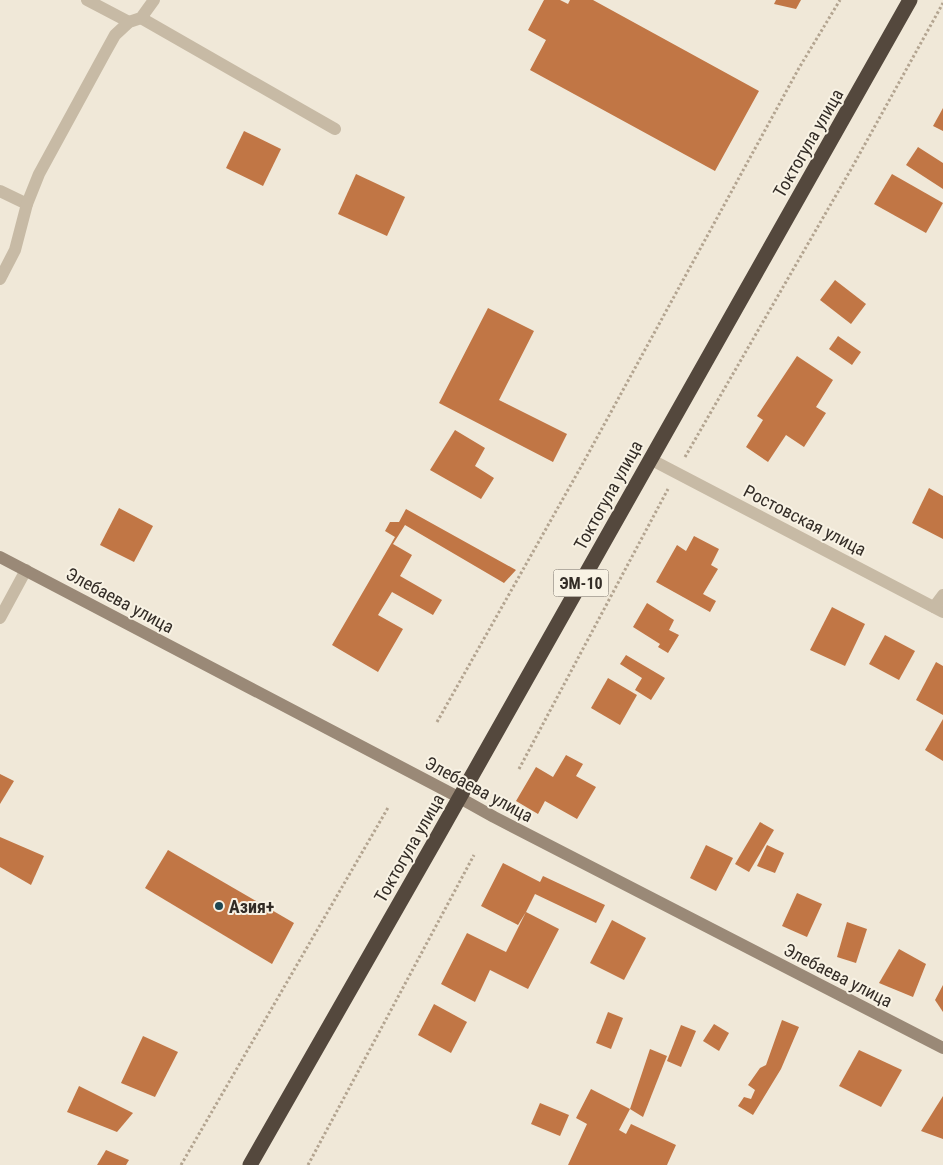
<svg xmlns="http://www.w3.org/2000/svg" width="943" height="1165" viewBox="0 0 943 1165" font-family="'Roboto Condensed',sans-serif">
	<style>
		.building { fill: #c17645 }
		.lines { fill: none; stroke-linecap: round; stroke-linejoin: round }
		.path { stroke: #b3a490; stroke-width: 3; stroke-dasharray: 2.5 2.5; stroke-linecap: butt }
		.street { stroke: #c7baa5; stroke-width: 12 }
		.secondary { stroke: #9a8977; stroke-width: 12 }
		.highway { stroke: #54483d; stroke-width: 15 }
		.poi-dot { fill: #1e4752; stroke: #f8f2e4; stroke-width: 2 }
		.labels { text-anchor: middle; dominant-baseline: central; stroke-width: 4; stroke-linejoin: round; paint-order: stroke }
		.shield { fill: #f8f2e4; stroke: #6e675f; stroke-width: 1 }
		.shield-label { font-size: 16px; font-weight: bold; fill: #332c26 }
		.street-label { font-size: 18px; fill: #332c26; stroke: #f8f2e4 }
		.poi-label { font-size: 18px; font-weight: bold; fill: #332c26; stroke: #f8f2e4; text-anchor: start }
	</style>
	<rect width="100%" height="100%" fill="#f0e8d8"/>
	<g class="building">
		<path d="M544 0H560L568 4 570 0H593L759 91 715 171 530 70 546 40 528 30Z"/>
		<path d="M776 0H801L796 9 774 4Z"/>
		<path d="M943 108V131L933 126Z"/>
		<path d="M244 131 281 149 263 186 226 168Z"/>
		<path d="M918 147 943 163V189L906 165Z"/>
		<path d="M356 174 405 197 387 236 338 214Z"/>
		<path d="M892 174 943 203 926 233 874 204Z"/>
		<path d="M835 280 866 304 851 324 820 300Z"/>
		<path d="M488 308 534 331 499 400 567 434 553 462 439 403Z"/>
		<path d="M838 336 861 352 852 365 829 349Z"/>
		<path d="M797 356 833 380 816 407 826 413 804 447 786 435 768 462 746 447 763 420 757 416Z"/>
		<path d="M455 430 485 448 475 466 494 478 481 499 430 470Z"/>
		<path d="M929 488 943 496V539L912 523Z"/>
		<path d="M119 508 153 526 134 562 100 545Z"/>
		<path d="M406 509 516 570 504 583 405 525 393 544 412 555 400 576 442 600 433 615 392 592 378 615 403 629 378 672 332 645 395 537 385 531 390 522H399Z"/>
		<path d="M694 536 719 549 711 565 718 569 703 594 716 601 710 612 656 582 677 545 686 551Z"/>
		<path d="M647 603 674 620 669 630 679 635 668 653 658 647 660 644 633 627Z"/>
		<path d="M832 607 865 624 845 666 810 650Z"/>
		<path d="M885 635 915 651 899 680 869 664Z"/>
		<path d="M626 655 665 678 651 700 635 690 642 678 620 664Z"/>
		<path d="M936 662 943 666V715L916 700Z"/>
		<path d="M608 678 637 695 620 725 591 708Z"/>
		<path d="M943 719V761L925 750Z"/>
		<path d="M566 755 583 764 576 776 596 787 577 819 545 801 538 814 516 801 536 767 553 777Z"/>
		<path d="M0 774 14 781 0 804Z"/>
		<path d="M760 822 774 830 749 872 735 864Z"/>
		<path d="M0 837 44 856 31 885 0 867Z"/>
		<path d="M706 845 733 858 716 891 690 878Z"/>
		<path d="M767 845 784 853 775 873 757 866Z"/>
		<path d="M168 850 294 923 272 964 145 888Z"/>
		<path d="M503 863 540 882 543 876 605 905 596 923 535 894 526 912 559 929 528 989 490 970 475 1002 441 984 467 933 506 952 526 912 518 925 481 906Z"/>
		<path d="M797 893 822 904 807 937 782 926Z"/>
		<path d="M612 920 646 938 624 980 590 963Z"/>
		<path d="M847 922 867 929 856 963 837 957Z"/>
		<path d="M899 949 926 964 913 997 879 983Z"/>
		<path d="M943 985V1012L935 1000Z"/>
		<path d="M434 1004 467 1022 451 1053 418 1035Z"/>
		<path d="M608 1012 623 1018 611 1049 596 1043Z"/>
		<path d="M782 1020 799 1027 781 1069 753 1115 738 1106 744 1097 751 1099 755 1090 748 1085 760 1068 766 1065Z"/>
		<path d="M714 1024 729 1033 719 1051 703 1041Z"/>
		<path d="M681 1025 696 1031 681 1067 667 1061Z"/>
		<path d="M143 1036 178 1052 155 1097 121 1083Z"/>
		<path d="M650 1049 667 1056 643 1117 630 1109Z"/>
		<path d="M859 1050 902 1070 881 1107 839 1086Z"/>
		<path d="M79 1086 133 1113 117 1132 67 1112Z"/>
		<path d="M591 1089 630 1109 619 1130 626 1134 631 1124 676 1145 667 1165H568L587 1124 576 1118Z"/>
		<path d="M943 1096V1139L921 1131Z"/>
		<path d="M540 1103 569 1115 560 1136 531 1124Z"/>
		<path d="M106 1150 129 1160 126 1165H97Z"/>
	</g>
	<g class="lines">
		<g class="path">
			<path d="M685 457 854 164 943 3"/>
			<path d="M437 722 582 465 799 68 840 0"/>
			<path d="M519 769 668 489"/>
			<path d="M181 1165 389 806"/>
			<path d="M308 1165 474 855"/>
		</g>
		<g class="street">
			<path d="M87 0 129 22"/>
			<path d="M141 18 335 129"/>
			<path d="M0 191 27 204"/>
			<path d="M0 279 15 250 27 204 39 174 105 53 115 35 129 22 141 18 154 0"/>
			<path d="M650 459 943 612"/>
			<path d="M934 607 943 595"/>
			<path d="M0 618 26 570"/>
		</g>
		<path class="secondary" d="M0 557 460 798 494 817 943 1048"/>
		<path class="highway" d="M250 1165 439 834 910 0"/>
	</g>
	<circle class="poi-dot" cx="219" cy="906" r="5"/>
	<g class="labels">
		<rect class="shield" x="553.5" y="569.5" width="55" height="27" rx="4"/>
		<g class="shield-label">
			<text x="581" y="583">ЭМ-10</text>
		</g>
		<g class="street-label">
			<text transform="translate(808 143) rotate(-60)">Токтогула улица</text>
			<text transform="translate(608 495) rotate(-61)">Токтогула улица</text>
			<text transform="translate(805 520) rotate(27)">Ростовская улица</text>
			<text transform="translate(120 600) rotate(28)">Элебаева улица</text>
			<text transform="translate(479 789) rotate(28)">Элебаева улица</text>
			<text transform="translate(409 848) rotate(-60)">Токтогула улица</text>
			<text transform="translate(838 975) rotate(27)">Элебаева улица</text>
		</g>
		<g class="poi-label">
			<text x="229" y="906">Aзия+</text>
		</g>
	</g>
</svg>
